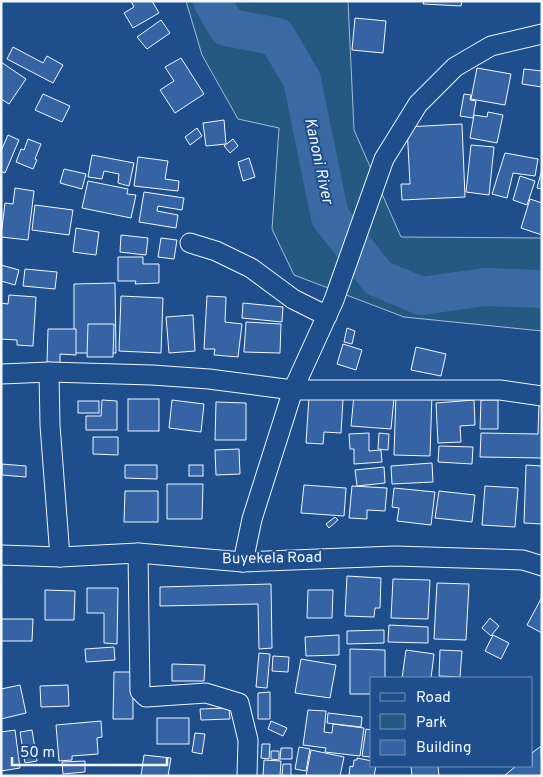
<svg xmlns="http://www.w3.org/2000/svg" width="543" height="777" viewBox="0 0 543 777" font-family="Overpass,sans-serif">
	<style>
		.green { fill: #245a82; stroke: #a8bbd7 }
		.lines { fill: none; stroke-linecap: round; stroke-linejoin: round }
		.river { stroke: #3b69a3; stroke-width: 38 }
		.building { fill: #3563a3; stroke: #f2f6ff }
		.minor-casing { stroke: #f2f6ff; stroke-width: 21 }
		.minor { stroke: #1f4e8c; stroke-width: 19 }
		.labels { text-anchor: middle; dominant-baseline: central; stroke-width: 4; stroke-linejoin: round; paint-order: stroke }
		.street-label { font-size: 15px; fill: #f2f6ff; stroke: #1f4e8c }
		.water-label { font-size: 16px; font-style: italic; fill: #f2f6ff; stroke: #1f4e8c }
	</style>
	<rect width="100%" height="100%" fill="#1f4e8c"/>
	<path class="green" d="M186 1H348L354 130 401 237 542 238V331L404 317 294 275 272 229 279 128 238 119 202 55Z"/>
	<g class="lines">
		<path class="river" d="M212 1 227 27 277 37 302 80 330 217 378 278 421 296 485 287 542 289"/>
	</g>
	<g class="building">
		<path d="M131 1H152L159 13 133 28 124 13 134 7Z"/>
		<path d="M424 1H462L461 6 423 4Z"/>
		<path d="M355 18 386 21 383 53 352 50Z"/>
		<path d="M161 20 170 33 147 49 137 37Z"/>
		<path d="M13 47 43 63 47 56 63 65 53 83 7 59Z"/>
		<path d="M181 58 204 94 175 113 160 90 174 81 165 67Z"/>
		<path d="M1 62 26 79 9 104 1 99Z"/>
		<path d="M477 68 511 74 505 105 471 99Z"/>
		<path d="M524 69 542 71V87L522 84Z"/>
		<path d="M43 94 70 106 62 122 35 110Z"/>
		<path d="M464 94 471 95 470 100 476 101 473 118 460 116Z"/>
		<path d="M488 112 503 115 497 143 470 138 474 115 487 117Z"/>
		<path d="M224 120 226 144 206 146 203 123Z"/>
		<path d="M462 124 465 197 402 200 401 184H410L407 127Z"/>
		<path d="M197 128 202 136 190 145 185 137Z"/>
		<path d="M8 135 19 140 5 173 1 171V151Z"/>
		<path d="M28 139 41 144 35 159 37 160 33 169 16 162 21 149 24 150Z"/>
		<path d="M233 139 238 146 230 153 224 146Z"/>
		<path d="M471 145 494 147 489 195 466 192Z"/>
		<path d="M505 153 538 159 535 176 513 173 507 198 492 194Z"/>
		<path d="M92 155 134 163 129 186 118 183 119 174 104 171 102 179 88 177Z"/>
		<path d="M138 157 168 161 165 179 179 181 178 191 134 186Z"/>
		<path d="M249 158 255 177 243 181 238 162Z"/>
		<path d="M64 169 86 174 82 189 60 183Z"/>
		<path d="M542 169V189L537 188Z"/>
		<path d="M520 176 535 181 527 205 513 200Z"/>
		<path d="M88 181 128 189 127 194 136 195 131 218 82 208Z"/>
		<path d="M15 188 34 191 28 240 1 237 5 203 13 204Z"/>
		<path d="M144 192 184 198 182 210 158 206 157 211 178 215 176 228 139 222Z"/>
		<path d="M530 199 542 203V235L521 228Z"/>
		<path d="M35 205 73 210 69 235 32 230Z"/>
		<path d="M76 228 99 232 96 255 73 252Z"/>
		<path d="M121 235 148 238 146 255 120 252Z"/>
		<path d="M161 238 177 240 174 259 158 257Z"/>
		<path d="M118 257H143V264H159V283L135 284 136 281H118Z"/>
		<path d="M1 265 19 270 15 285 1 281Z"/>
		<path d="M25 269 57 272 55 289 23 286Z"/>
		<path d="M115 283 116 353H74V284Z"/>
		<path d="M9 295 36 297 33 346 17 345V340L1 339V303L8 304Z"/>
		<path d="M121 296 163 298 161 353 119 351Z"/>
		<path d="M207 296 226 297 225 322 242 324 238 357 214 355 215 349H204Z"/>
		<path d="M243 303 283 307 282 322 242 318Z"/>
		<path d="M193 315 195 351 169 353 166 317Z"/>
		<path d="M246 322 281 324 280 353 244 352Z"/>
		<path d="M88 324H114L113 357H87Z"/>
		<path d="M347 328 355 331 352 344 344 342Z"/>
		<path d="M48 329H76V355L60 354V363H47Z"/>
		<path d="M343 344 362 350 356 370 337 364Z"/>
		<path d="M416 347 446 354 441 376 411 370Z"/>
		<path d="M396 393 432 394 430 456 394 455Z"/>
		<path d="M354 395 394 398 391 429 351 426Z"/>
		<path d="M309 397 343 399 341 433 324 432 323 444 306 443Z"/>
		<rect x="128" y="399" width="31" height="32"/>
		<path d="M102 400 117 401V430H86V416H101Z"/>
		<path d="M172 400 204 404 201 432 169 428Z"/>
		<path d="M474 400 475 425 460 426 461 442 438 443 436 403Z"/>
		<path d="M481 400H498V429H480Z"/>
		<rect x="78" y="401" width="21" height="12"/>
		<path d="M216 402 246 403V440H215Z"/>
		<path d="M539 402H542V458L480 457 481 433 538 434Z"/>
		<path d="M369 433V451L381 450 382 462 354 464V449H350L349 434Z"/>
		<path d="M379 433 389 434 388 450 378 449Z"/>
		<path d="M93 437H118V455L93 454Z"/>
		<path d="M439 446 473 447 472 464 438 462Z"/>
		<path d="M239 449 240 474 216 475 215 450Z"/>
		<path d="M432 463 433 482 392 484 391 466Z"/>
		<path d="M2 464 26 466V477L2 475Z"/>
		<path d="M125 465H157V479L125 478Z"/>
		<rect x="189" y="465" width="14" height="11"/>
		<path d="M526 465 542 466V524L524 523Z"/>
		<path d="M384 467 385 483 357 486 355 470Z"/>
		<path d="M167 484H203L202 519H167Z"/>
		<path d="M304 485 346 488 344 516 301 513Z"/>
		<path d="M352 486 387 488 385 511 367 510V519L349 518Z"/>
		<path d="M485 486 518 488 515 527 482 525Z"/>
		<path d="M394 488 435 492 431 525 397 521 399 508 392 507Z"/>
		<path d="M125 491H158V522H124Z"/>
		<path d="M439 491 475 495 472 522 435 518Z"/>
		<path d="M335 517 338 520 329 528 326 524Z"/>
		<path d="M347 576 381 578 380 608H375L374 617 345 616Z"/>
		<path d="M393 579 430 580 428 619 391 618Z"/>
		<path d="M437 583 469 584 466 640 434 639Z"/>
		<path d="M271 584 272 648 259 649 258 604 160 606V587Z"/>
		<path d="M87 588H118L117 644 104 643V613H87Z"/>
		<path d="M45 590 75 591 74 620H45Z"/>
		<path d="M308 590H333L332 618H307Z"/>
		<path d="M542 597V633L527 625Z"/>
		<path d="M490 618 499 626 491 636 482 628Z"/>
		<path d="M1 619H33L32 641H1Z"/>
		<path d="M389 625 428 627V643L388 642Z"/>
		<path d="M384 630V643L347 644V631Z"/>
		<path d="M339 635V655L306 656 305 637Z"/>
		<path d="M493 635 509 643 501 659 485 651Z"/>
		<path d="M114 647 115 660 86 662 85 649Z"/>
		<path d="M350 649 385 650V678H372V694H350Z"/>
		<path d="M406 650 434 654 431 678H402Z"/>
		<path d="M440 650 462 651 460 677 439 676Z"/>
		<path d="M259 653 270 654 267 688 256 687Z"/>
		<path d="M273 656 289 657 288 672 272 671Z"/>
		<path d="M301 659 336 665 330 698 295 693Z"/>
		<path d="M172 664 205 665 204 681H172Z"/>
		<path d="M114 672H133V719H113Z"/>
		<path d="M20 685 26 713 1 719V689Z"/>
		<path d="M68 685 69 706 41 707 40 686Z"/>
		<path d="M270 692V719H258V693Z"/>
		<path d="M229 708 230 719 201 720 200 709Z"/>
		<path d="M308 710 326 711 324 732 332 733 333 724 364 728 360 756 325 752 326 748 303 745Z"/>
		<path d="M328 713 362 717 361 727 327 723Z"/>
		<rect x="157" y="718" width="32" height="26"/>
		<path d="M101 721 102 737 97 738 98 754 72 756V760L59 761 56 725Z"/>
		<path d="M271 721 287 728 283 736 268 729Z"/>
		<path d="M366 729 372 730 370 757 362 756Z"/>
		<path d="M15 730 20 768 1 771V732Z"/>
		<path d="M32 730 37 761 25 763 20 732Z"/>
		<path d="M195 733 205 734 202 754 192 752Z"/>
		<path d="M262 744H270L269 759 261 758Z"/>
		<path d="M541 746 542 776H504L516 766H532V753Z"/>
		<path d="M299 747 310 749 306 771 295 769Z"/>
		<path d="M281 748H292V759H280Z"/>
		<path d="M311 750 344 757 340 776H306Z"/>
		<path d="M271 751H279V760L271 759Z"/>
		<path d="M144 755 171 758 168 776H141Z"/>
		<path d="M357 758 372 761V766H376L374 776H349L350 766 353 767 354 760H357Z"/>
		<path d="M264 760 281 761 280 776H263Z"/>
		<path d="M85 761V772L63 774 62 762Z"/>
		<path d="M283 764H291V776H282Z"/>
		<path d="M411 766H438L439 776H412Z"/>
	</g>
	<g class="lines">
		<g class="minor-casing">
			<g id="minor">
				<path d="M190 243 216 251 251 268 293 299 327 316"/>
				<path d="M49 372 50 425 60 557"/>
				<path d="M1 374 49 372 152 375 209 379 293 390H500L542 396"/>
				<path d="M138 553 140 691 146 697 206 693 239 703 248 740 247 776"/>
				<path d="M1 555 60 557 138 553 243 562 395 556 523 560 542 566"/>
				<path d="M243 562 252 519 293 390 334 300 384 159 418 104 455 67 491 46 542 34"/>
			</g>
		</g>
		<use href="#minor" class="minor"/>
	</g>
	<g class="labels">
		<g class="street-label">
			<text transform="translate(272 559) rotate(-1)">Buyekela Road</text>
		</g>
		<g class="water-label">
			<text transform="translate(318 161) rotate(78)">Kanoni River</text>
		</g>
	</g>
	<rect width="543" height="777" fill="none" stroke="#f2f6ff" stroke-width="5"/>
	<rect x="370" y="677" width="162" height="90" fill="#1f4e8c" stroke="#7391ba"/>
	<rect x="380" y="693" width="25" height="8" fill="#1f4e8c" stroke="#7391ba"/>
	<text x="416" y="702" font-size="15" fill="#f2f6ff">Road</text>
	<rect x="380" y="714" width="25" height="15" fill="#245a82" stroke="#7391ba"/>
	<text x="416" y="727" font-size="15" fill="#f2f6ff">Park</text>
	<rect x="380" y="740" width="25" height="15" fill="#3563a3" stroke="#7391ba"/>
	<text x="416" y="752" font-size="15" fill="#f2f6ff">Building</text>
	<path d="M12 757v8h155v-8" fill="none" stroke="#f2f6ff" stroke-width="2.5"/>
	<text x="20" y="757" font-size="15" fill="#f2f6ff" stroke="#1f4e8c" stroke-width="4" paint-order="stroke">50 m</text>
</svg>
